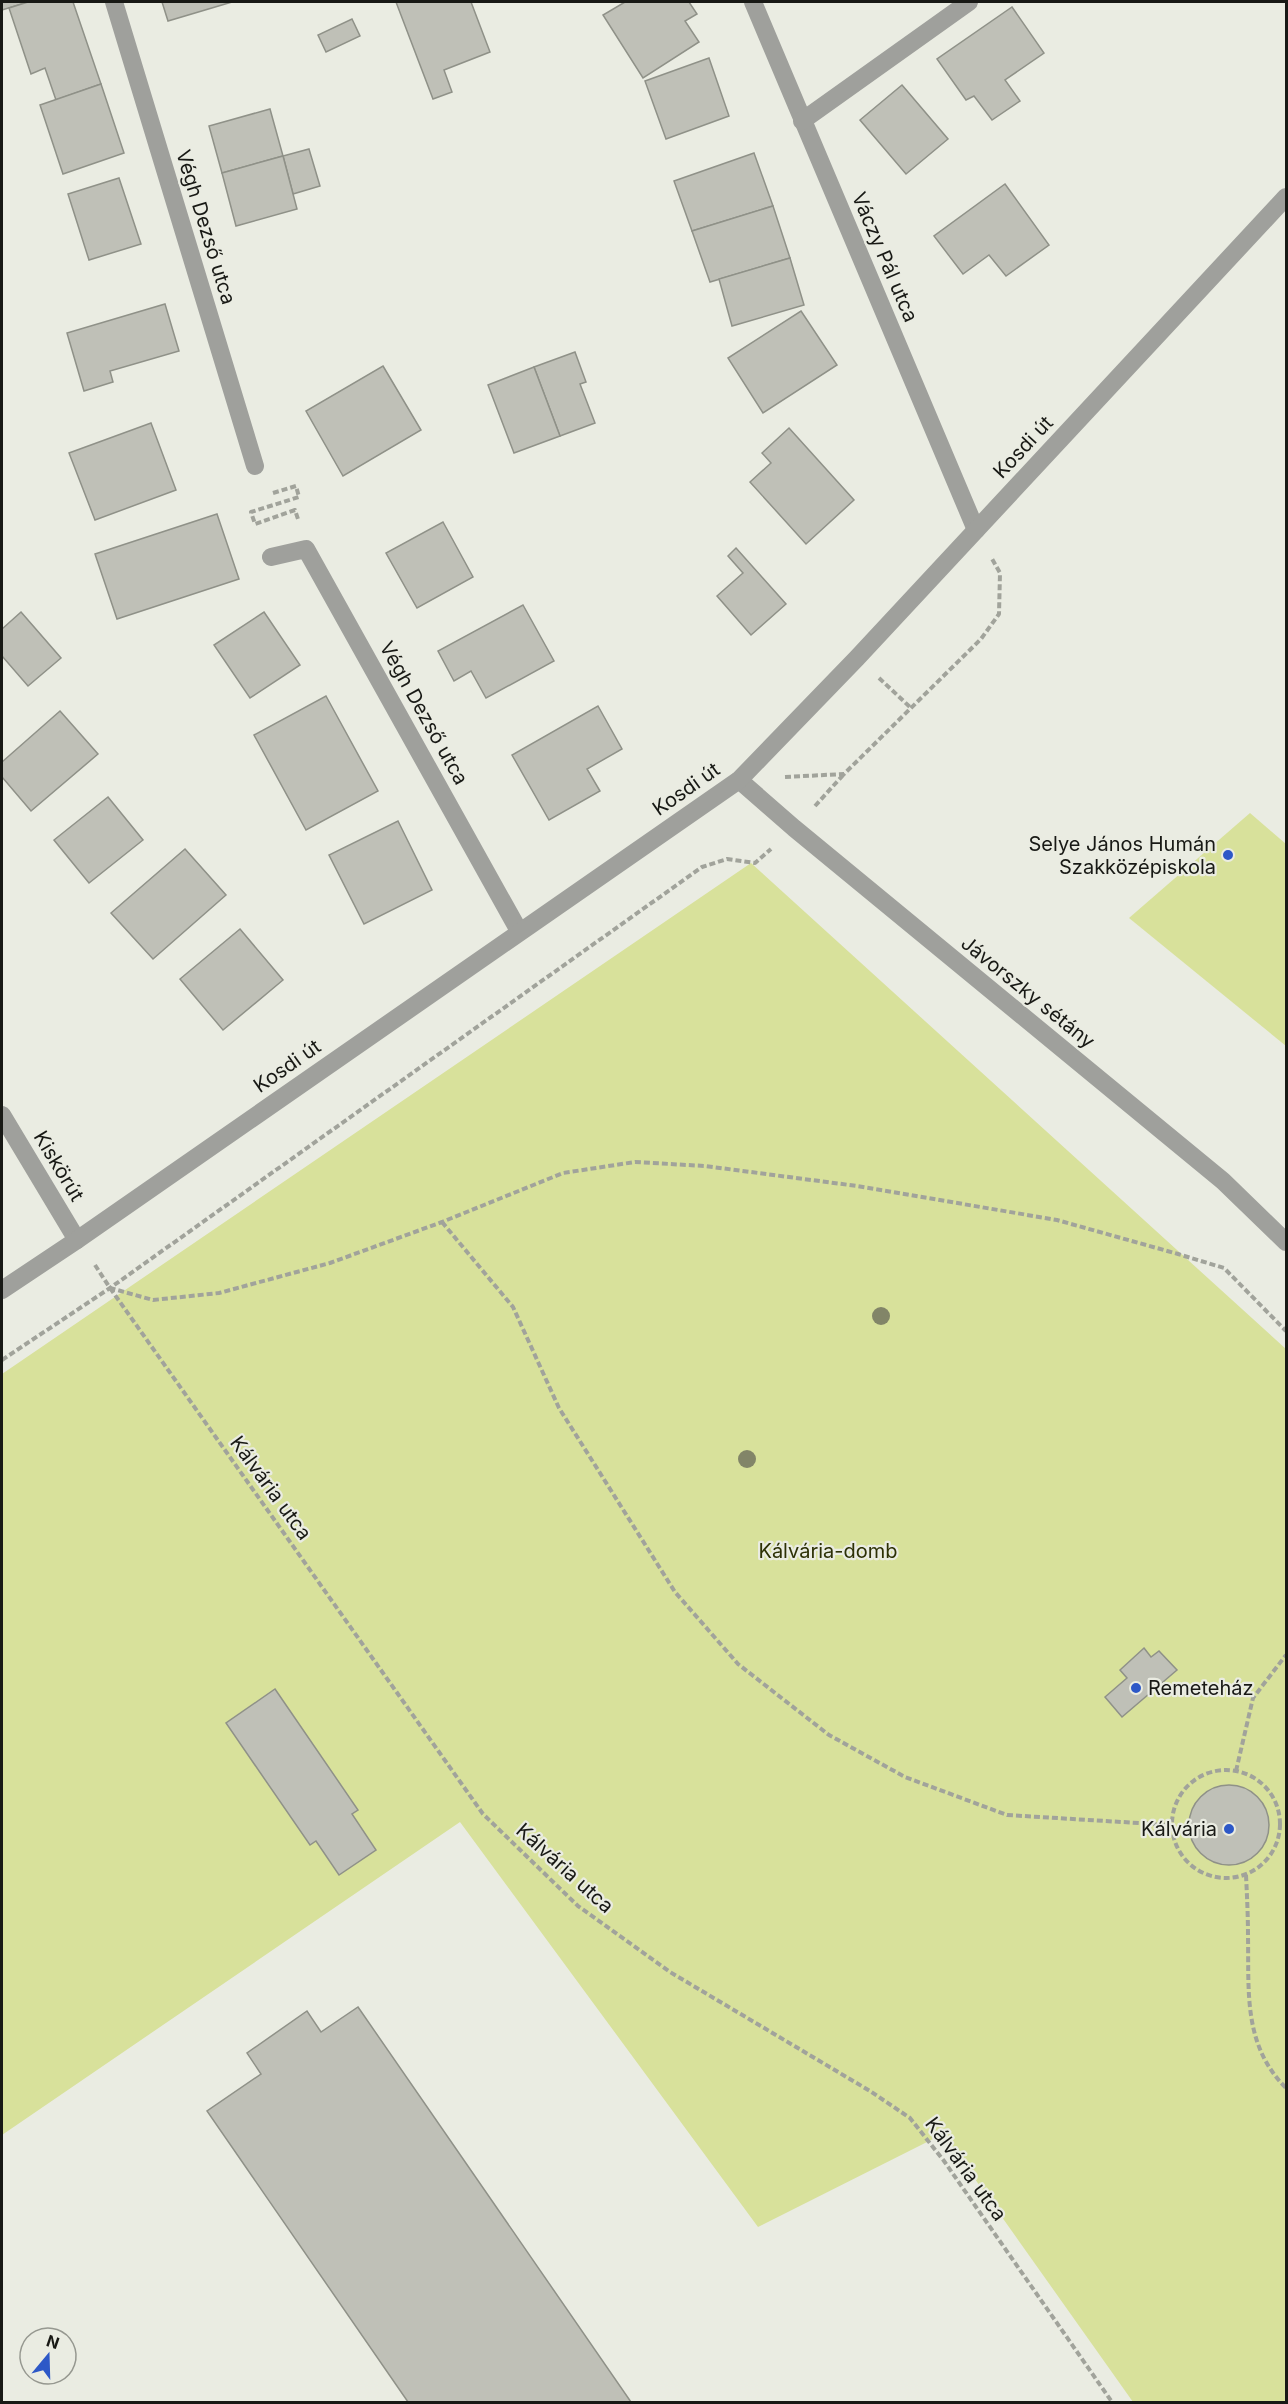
<svg xmlns="http://www.w3.org/2000/svg" width="1288" height="2404" viewBox="0 0 1288 2404" font-family="Inter,sans-serif">
	<style>
		.green { fill: #d8e19b }
		.building { fill: #bfc0b7; stroke: #8f9188; stroke-width: 1.5 }
		.lines { fill: none; stroke-linecap: round; stroke-linejoin: round }
		.path { stroke: #a1a39b; stroke-width: 4; stroke-dasharray: 6 3; stroke-linecap: butt }
		.minor { stroke: #9fa09c; stroke-width: 18 }
		.tree { fill: #828568 }
		.poi-dot { fill: #2d58c7; stroke: #eaece2; stroke-width: 2 }
		.labels { text-anchor: middle; dominant-baseline: central; stroke-width: 4.5; stroke-linejoin: round; paint-order: stroke }
		.street-label { font-size: 20px; fill: #181915; stroke: #eaece2 }
		.poi-label { font-size: 20px; fill: #181915; stroke: #eaece2; text-anchor: end }
		.park-label { font-size: 20px; fill: #2d3105; stroke: #eaece2 }
	</style>
	<rect width="100%" height="100%" fill="#eaece2"/>
	<g class="green">
		<path d="M1250 813 1286 844V1046L1129 918Z"/>
		<path d="M751 863 1286 1349V2402H1133L943 2134 758 2227 460 1822 2 2135V1374Z"/>
	</g>
	<g class="building">
		<path d="M2 2H28L2 10Z"/>
		<path d="M28 2H73L101 84 56 100 45 68 31 74 9 8Z"/>
		<path d="M162 2H232L168 21Z"/>
		<path d="M396 2H471L490 52 444 70 452 92 433 99Z"/>
		<path d="M625 2H689L697 14 685 21 699 42 643 78 603 15Z"/>
		<path d="M1012 7 1044 53 1005 80 1020 101 992 120 974 96 966 100 937 59Z"/>
		<path d="M352 19 360 36 326 52 318 35Z"/>
		<path d="M709 58 729 116 666 139 645 81Z"/>
		<path d="M101 84 124 153 63 174 40 105Z"/>
		<path d="M902 85 948 139 906 174 860 120Z"/>
		<path d="M270 109 283 156 222 173 209 126Z"/>
		<path d="M309 149 320 186 293 194 283 156Z"/>
		<path d="M754 153 773 206 692 231 674 181Z"/>
		<path d="M283 156 297 209 236 226 222 173Z"/>
		<path d="M119 178 141 244 89 260 68 194Z"/>
		<path d="M1005 184 1049 245 1006 276 989 255 963 274 934 236Z"/>
		<path d="M773 206 790 258 710 282 692 231Z"/>
		<path d="M790 258 804 305 732 326 719 279Z"/>
		<path d="M165 304 179 351 110 371 113 382 84 391 67 333Z"/>
		<path d="M801 311 837 365 763 413 728 358Z"/>
		<path d="M575 352 586 382 580 384 595 423 560 436 534 367Z"/>
		<path d="M383 366 421 430 343 476 306 411Z"/>
		<path d="M534 367 560 436 514 453 488 385Z"/>
		<path d="M151 423 176 490 95 520 69 453Z"/>
		<path d="M789 428 854 500 806 544 750 482 771 463 762 453Z"/>
		<path d="M217 514 239 579 117 619 95 554Z"/>
		<path d="M443 522 473 577 417 608 386 553Z"/>
		<path d="M736 548 786 604 751 635 717 596 743 573 728 556Z"/>
		<path d="M523 605 554 661 486 698 471 671 454 681 438 651Z"/>
		<path d="M21 612 61 658 28 686 2 656V629Z"/>
		<path d="M264 612 300 665 250 698 214 645Z"/>
		<path d="M326 696 378 791 306 830 254 735Z"/>
		<path d="M598 706 622 749 587 769 600 791 549 820 512 755Z"/>
		<path d="M60 711 98 754 31 811 2 777V762Z"/>
		<path d="M108 797 143 840 89 883 54 840Z"/>
		<path d="M398 821 432 890 364 924 329 855Z"/>
		<path d="M185 849 226 895 153 959 111 913Z"/>
		<path d="M240 929 283 980 223 1030 180 979Z"/>
		<path d="M1144 1648 1151 1657 1159 1651 1177 1670 1122 1717 1105 1697 1127 1678 1120 1670Z"/>
		<path d="M275 1689 358 1810 352 1814 376 1850 339 1875 316 1841 310 1845 226 1723Z"/>
		<circle cx="1229" cy="1825" r="40"/>
		<path d="M358 2007 631 2402H408L207 2111 261 2074 247 2053 307 2011 321 2032Z"/>
	</g>
	<g class="lines">
		<g class="path">
			<path d="M273 493 296 486 299 497 251 512 255 524 295 510 298 519"/>
			<path d="M879 678 911 708"/>
			<path d="M785 777 844 774 981 639 999 614 1000 573 991 557"/>
			<path d="M815 806 844 774"/>
			<path d="M442 1222 513 1307 559 1408 675 1592 738 1664 829 1735 905 1777 1007 1815 1171 1825"/>
			<path d="M95 1265 110 1288 153 1300 219 1293 330 1263 442 1222 563 1173 635 1162 705 1166 857 1186 1057 1220 1178 1254 1224 1268 1286 1331"/>
			<path d="M110 1288 483 1814 578 1906 670 1972 870 2091 910 2118 944 2161 1112 2402"/>
			<path d="M2 1360 110 1288 702 867 727 859 755 863 771 849"/>
			<circle cx="1226" cy="1824" r="54"/>
			<path d="M1236 1771 1253 1698 1286 1655"/>
			<path d="M1246 1875C1247 1896 1248 1916 1248 1936 1249 1992 1243 2045 1286 2088"/>
		</g>
		<g class="minor">
			<path d="M114 2 255 466"/>
			<path d="M753 2 976 530"/>
			<path d="M802 121 969 2"/>
			<path d="M271 557 306 549 519 931"/>
			<path d="M739 780 794 828 1223 1181 1286 1242"/>
			<path d="M2 1115 77 1240"/>
			<path d="M2 1290 77 1240 739 780 857 658 1286 197"/>
		</g>
	</g>
	<g class="tree">
		<circle cx="881" cy="1316" r="9"/>
		<circle cx="747" cy="1459" r="9"/>
	</g>
	<g class="poi-dot">
		<circle cx="1228" cy="855" r="6"/>
		<circle cx="1136" cy="1688" r="6"/>
		<circle cx="1229" cy="1829" r="6"/>
	</g>
	<g class="labels">
		<g class="street-label">
			<text transform="translate(206 227) rotate(73)">Végh Dezső utca</text>
			<text transform="translate(885 257) rotate(67)">Váczy Pál utca</text>
			<text transform="translate(1023 447) rotate(-47)">Kosdi út</text>
			<text transform="translate(424 713) rotate(61)">Végh Dezső utca</text>
			<text transform="translate(686 789) rotate(-35)">Kosdi út</text>
			<text transform="translate(1028 992) rotate(39)">Jávorszky sétány</text>
			<text transform="translate(287 1066) rotate(-35)">Kosdi út</text>
			<text transform="translate(59 1166) rotate(59)">Kiskörút</text>
			<text transform="translate(271 1488) rotate(54)">Kálvária utca</text>
			<text transform="translate(565 1868) rotate(42)">Kálvária utca</text>
			<text transform="translate(966 2169) rotate(54)">Kálvária utca</text>
		</g>
		<g class="poi-label">
			<text x="1216" y="844">Selye János Humán<tspan x="1216" dy="23">Szakközépiskola</tspan></text>
			<text x="1148" y="1688" text-anchor="start">Remeteház</text>
			<text x="1217" y="1829">Kálvária</text>
		</g>
		<g class="park-label">
			<text x="828" y="1551">Kálvária-domb</text>
		</g>
	</g>
	<rect width="1288" height="2404" fill="none" stroke="#181915" stroke-width="6"/>
	<g transform="translate(48 2356) rotate(19)"><circle r="28" fill="#eaece2" stroke="#969890" stroke-width="1.5"/>
	<path d="M0-4.5L10 22L0 15L-10 22Z" fill="#2d58c7"/>
	<text y="-9" font-size="16" font-weight="bold" text-anchor="middle" fill="#181915">N</text>
	</g>
</svg>
